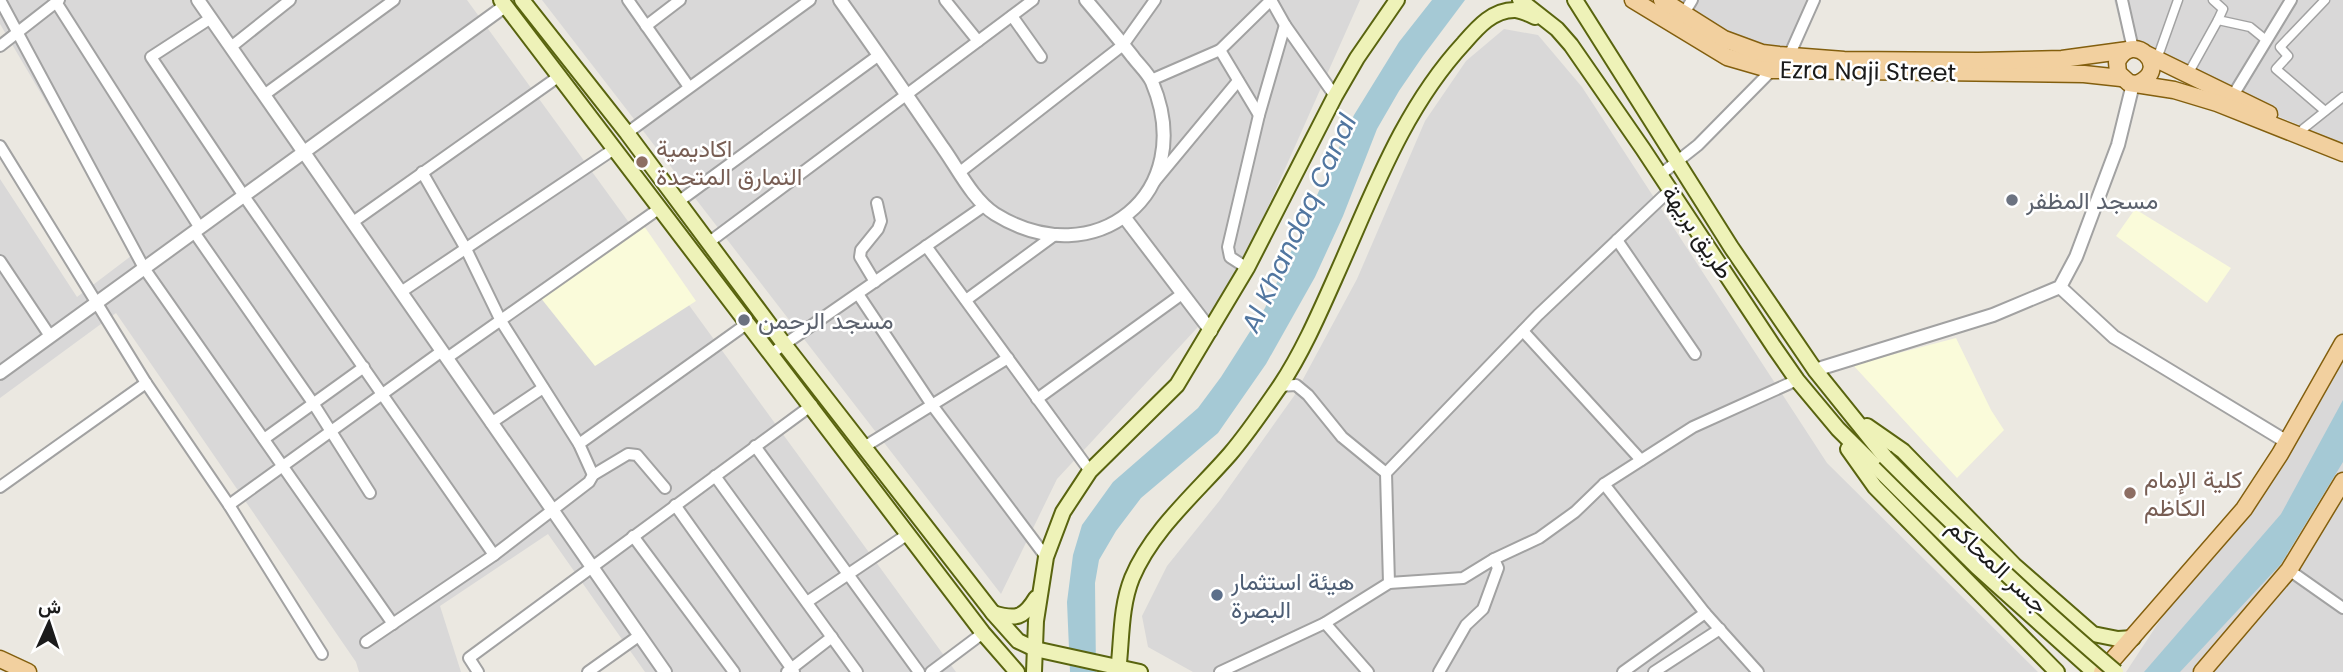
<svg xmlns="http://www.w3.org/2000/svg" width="2343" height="672" viewBox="0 0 2343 672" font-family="Poppins,Vazirmatn,sans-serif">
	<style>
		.residential { fill: #d9d8d8 }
		.education { fill: #fafbda }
		.water { fill: #a5c9d5 }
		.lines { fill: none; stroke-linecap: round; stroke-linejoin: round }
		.pedestrian-casing { stroke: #a2a2a2; stroke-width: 11 }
		.minor-casing { stroke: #a2a2a2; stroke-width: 14 }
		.tertiary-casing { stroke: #a2a2a2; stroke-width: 16 }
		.secondary-casing { stroke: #59640f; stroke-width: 18 }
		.primary-casing { stroke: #835f0e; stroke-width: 19 }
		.pedestrian { stroke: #fff; stroke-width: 8 }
		.minor { stroke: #fff; stroke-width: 10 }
		.tertiary { stroke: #fff; stroke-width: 12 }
		.secondary { stroke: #eef2b8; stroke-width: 14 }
		.primary { stroke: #f2d09f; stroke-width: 16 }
		.secondary-bridge-casing { stroke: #59640f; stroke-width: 18; stroke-linecap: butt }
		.secondary-bridge { stroke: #eef2b8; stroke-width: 14 }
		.education-dot { fill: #8d6e63; stroke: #fff; stroke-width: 2.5 }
		.worship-dot { fill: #6b7280; stroke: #fff; stroke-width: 2.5 }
		.service-dot { fill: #5c6f8a; stroke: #fff; stroke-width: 2.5 }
		.labels { text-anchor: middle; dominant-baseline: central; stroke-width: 5; stroke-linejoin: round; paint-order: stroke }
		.street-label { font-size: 24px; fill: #1b1b1b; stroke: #fff }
		.education-label { font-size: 24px; fill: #785e54; stroke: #fff; text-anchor: start }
		.worship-label { font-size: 24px; fill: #5b616d; stroke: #fff; text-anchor: start }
		.service-label { font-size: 24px; fill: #4e5e75; stroke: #fff; text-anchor: start }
		.water-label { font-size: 26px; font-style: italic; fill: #5176a0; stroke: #fff }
	</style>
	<rect width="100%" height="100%" fill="#ebe8e1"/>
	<g class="residential">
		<path d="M0 0H467L956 672H645L548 534 440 606 461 672H359L356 662 116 313 0 398V179L77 297 135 253 0 24Z"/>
		<path d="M542 0H1360L1248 252 1235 287 1057 479 1001 594Z"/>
		<path d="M1654 0H1812L1783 65Z"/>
		<path d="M2114 0H2343V143L2129 55Z"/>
		<path d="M1504 29 1538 35 1582 87 1827 463 2038 672H1193L1148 647 1142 616 1167 566 1220 500 1294 396 1357 279 1425 121 1466 61Z"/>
		<path d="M2343 342V672H2126Z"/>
	</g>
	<g class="education">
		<path d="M2135 209 2231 268 2207 303 2116 236Z"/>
		<path d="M644 226 696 301 595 366 540 297Z"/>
		<path d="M1956 338 1991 410 2004 430 1957 478 1853 365Z"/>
	</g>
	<g class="water">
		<path d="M1432 0H1465L1423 56 1399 91 1377 129 1343 216 1315 277 1266 364 1218 433 1141 498 1116 531 1099 560 1095 583 1096 672H1070L1067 602 1073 555 1082 525 1113 482 1198 408 1221 377 1265 308 1354 115 1399 42Z"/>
		<path d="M2343 400V462L2281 564 2180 672H2144L2281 514Z"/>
	</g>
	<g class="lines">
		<g class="pedestrian-casing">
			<g id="pedestrian">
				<path d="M2213 0 2223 9 2218 20 2250 27 2266 40"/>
				<path d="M2157 59 2178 0"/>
				<path d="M2188 74 2218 20"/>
				<path d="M2325 111 2276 69 2288 56 2280 47 2325 0"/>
				<path d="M2303 129 2343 97"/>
			</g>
		</g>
		<g class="minor-casing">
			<g id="minor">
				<path d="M0 0 144 268 393 624"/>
				<path d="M628 0 689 87"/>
				<path d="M945 0 978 41"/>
				<path d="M1271 0 1285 25 1335 96"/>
				<path d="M2122 0 2133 49"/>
				<path d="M56 2 200 228"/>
				<path d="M1683 15 1692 0"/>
				<path d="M1012 16 1041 57"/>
				<path d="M211 18 151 57 244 196 494 555"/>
				<path d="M646 26 680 0"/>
				<path d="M0 46 59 0"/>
				<path d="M231 47 290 0"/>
				<path d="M1220 50 1259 115"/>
				<path d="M1789 56 1814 0"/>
				<path d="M1151 80 1220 50 1271 0"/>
				<path d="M264 95 394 0"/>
				<path d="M2232 97 2291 0"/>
				<path d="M627 133 810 0"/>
				<path d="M0 146 146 383 229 505 322 654"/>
				<path d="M422 172 466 249 501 321 579 444 593 475"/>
				<path d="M960 172 1123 45 1155 0"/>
				<path d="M1660 175 1698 145 1772 70"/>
				<path d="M1155 181 1238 81"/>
				<path d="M678 202 879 55"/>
				<path d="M353 222 558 77"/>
				<path d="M194 232 313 403 370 493"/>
				<path d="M1617 240 1695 354"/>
				<path d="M708 243 1033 0"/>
				<path d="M926 246 1090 471"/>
				<path d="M0 261 50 336"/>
				<path d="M1247 268 1230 257 1228 247 1259 115 1285 25"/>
				<path d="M875 282 860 257 861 250 878 229 881 221 877 203"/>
				<path d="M401 292 614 149"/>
				<path d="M858 294 932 405 1046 557"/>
				<path d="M966 300 1056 234"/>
				<path d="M1523 331 1641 460"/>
				<path d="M772 353 984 206"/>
				<path d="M447 358 660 208"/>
				<path d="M1279 386 1296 385 1308 395 1342 437 1386 473"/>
				<path d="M1037 399 1182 294"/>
				<path d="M491 423 543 388"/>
				<path d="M264 439 364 367"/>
				<path d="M579 444 748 323"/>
				<path d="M755 446 919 672"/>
				<path d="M864 447 1008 358"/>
				<path d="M715 476 857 672"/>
				<path d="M1604 484 1705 613 1758 672"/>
				<path d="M0 487 146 383"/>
				<path d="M229 505 442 351"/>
				<path d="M675 505 794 672"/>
				<path d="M633 536 734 672"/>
				<path d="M2289 570 2343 608"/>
				<path d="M1389 583 1386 473 1538 315 1670 190"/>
				<path d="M807 602 908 534"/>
				<path d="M1325 623 1368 672"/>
				<path d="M366 642 494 555 589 482 593 475 628 454 637 455 665 488"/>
				<path d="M478 672 469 658 812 405"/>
				<path d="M588 672 640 635"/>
				<path d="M787 672 832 637"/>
				<path d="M931 672 983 633"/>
				<path d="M1220 672 1325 623 1389 583 1463 578 1494 559 1539 538 1575 512 1604 484 1693 427 1797 380"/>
				<path d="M1439 672 1466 625 1483 609 1498 568 1494 559"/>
				<path d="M1623 672 1705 613"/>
				<path d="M1654 672 1720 629"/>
			</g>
		</g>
		<g class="tertiary-casing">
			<g id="tertiary">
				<path d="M198 0 665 672"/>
				<path d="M840 0C875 49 909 98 943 148 958 169 973 200 995 214 1095 276 1199 193 1152 82 1148 73 1139 65 1133 57 1118 38 1102 19 1086 0"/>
				<path d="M1125 218 1211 331"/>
				<path d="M2060 287 2114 337 2287 442"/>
				<path d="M1815 370 1993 315 2060 287 2076 257 2118 145 2133 84"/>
				<path d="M0 373 505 6"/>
			</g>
		</g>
		<g class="secondary-casing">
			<g id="secondary">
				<path d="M501 0 983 633 1017 672"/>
				<path d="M522 0 627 133 784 344 993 613 1018 641 1035 649 1140 672"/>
				<path d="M1520 0 1557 29 1571 45 1643 149 1774 347 1797 380 1838 429 1977 567 2094 672"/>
				<path d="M1575 0 1731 247 1815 370 1885 457"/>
				<path d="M1867 426 1903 451 2014 565 2093 634 2118 639 2133 638"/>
				<path d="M1848 449 1875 487 2057 672"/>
				<path d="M993 613C1016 620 1024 618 1036 598"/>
				<path d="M1034 672 1036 621 1046 557 1063 512 1090 471 1177 385 1247 268 1335 96 1357 58 1397 0"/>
				<path d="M1118 672C1122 641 1120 608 1132 578 1152 530 1196 493 1230 454 1248 433 1264 409 1280 386 1302 353 1319 314 1335 278 1372 196 1402 110 1464 43 1477 28 1493 9 1516 10 1523 11 1529 14 1535 17"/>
			</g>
		</g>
		<g class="primary-casing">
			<g id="primary">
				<path d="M1633 0 1727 57 1772 70 2084 74 2121 78"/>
				<path d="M1662 0 1724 39 1762 53 1779 55 1844 60 1978 61 2062 59 2128 50"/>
				<path d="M2148 55 2269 114"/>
				<path d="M2139 83C2172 67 2132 29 2117 62L2118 73 2129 83 2174 90 2217 103 2343 153"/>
				<path d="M0 659 28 672"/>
				<path d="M2102 672 2244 509 2280 454 2343 343"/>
				<path d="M2202 672 2289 570 2343 481"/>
			</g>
		</g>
		<use href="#pedestrian" class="pedestrian"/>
		<use href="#minor" class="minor"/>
		<use href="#tertiary" class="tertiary"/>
		<use href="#secondary" class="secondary"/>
		<use href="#primary" class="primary"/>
		<g class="secondary-bridge-casing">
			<path id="secondary-bridge" d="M1885 457C1959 531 2036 604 2116 672"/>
		</g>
		<use href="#secondary-bridge" class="secondary-bridge"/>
	</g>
	<g class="education-dot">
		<circle cx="642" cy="162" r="7"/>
		<circle cx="2130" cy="493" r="7"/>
	</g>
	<g class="worship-dot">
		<circle cx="2012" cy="200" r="7"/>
		<circle cx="744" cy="320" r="7"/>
	</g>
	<circle class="service-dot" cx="1217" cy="595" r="7"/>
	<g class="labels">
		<g class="street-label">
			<text transform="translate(1868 71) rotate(1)">Ezra Naji Street</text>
			<text transform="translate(1698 232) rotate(56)">طريق بريهة</text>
			<text transform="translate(1998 566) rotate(43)">جسر المحاكم</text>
		</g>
		<g class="education-label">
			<text x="656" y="148">اكاديمية<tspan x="656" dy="28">النمارق المتحدة</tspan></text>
			<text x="2144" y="479">كلية الإمام<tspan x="2144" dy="28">الكاظم</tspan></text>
		</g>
		<g class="worship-label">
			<text x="2026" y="200">مسجد المظفر</text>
			<text x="758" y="320">مسجد الرحمن</text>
		</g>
		<g class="service-label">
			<text x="1231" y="581">هيئة استثمار<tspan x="1231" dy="28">البصرة</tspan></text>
		</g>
		<g class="water-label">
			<text transform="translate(1299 223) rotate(-65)">Al Khandaq Canal</text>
		</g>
	</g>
	<g transform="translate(49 623) rotate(3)" stroke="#ffffff" stroke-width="5" paint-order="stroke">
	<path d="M0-5L12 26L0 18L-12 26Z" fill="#1b1b1b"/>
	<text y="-10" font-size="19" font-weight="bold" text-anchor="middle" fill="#1b1b1b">ش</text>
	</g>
</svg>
